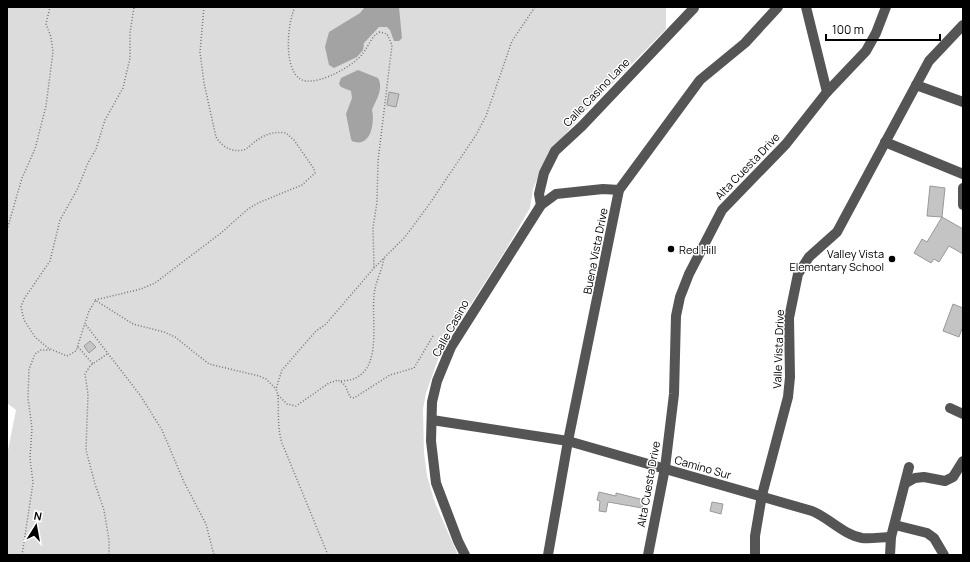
<svg xmlns="http://www.w3.org/2000/svg" width="970" height="562" viewBox="0 0 970 562" font-family="Manrope,sans-serif">
	<style>
		.green { fill: #dcdcdc }
		.water { fill: #a3a3a3 }
		.building { fill: #c4c4c4; stroke: #999 }
		.lines { fill: none; stroke-linecap: round; stroke-linejoin: round }
		.path { stroke: #777; stroke-width: 1.5; stroke-dasharray: 1 2; stroke-linecap: butt }
		.minor { stroke: #555; stroke-width: 10 }
		.poi-dot { fill: #000; stroke: #fff; stroke-width: 1.5 }
		.labels { text-anchor: middle; dominant-baseline: central; stroke-width: 3; stroke-linejoin: round; paint-order: stroke }
		.street-label { font-size: 11px; fill: #000; stroke: #fff }
		.poi-label { font-size: 11px; fill: #000; stroke: #fff; text-anchor: start }
	</style>
	<rect width="100%" height="100%" fill="#fff"/>
	<path class="green" d="M7 7H666V29L581 116 548 154 533 189 530 208 505 251 441 351 426 393 423 409 424 452 427 476 435 503 458 555H7V455L16 410 7 403Z"/>
	<g class="water">
		<path d="M365 7H399L402 38 399 41H394L390 30 387 27H379L364 43 363 50 357 57 334 68 329 65 325 47 329 32 360 13Z"/>
		<path d="M358 70 378 78C384 89 376 100 372 110 375 122 371 149 352 141L351 139 346 114 352 98 351 91 341 87 339 84 341 78Z"/>
	</g>
	<g class="building">
		<path d="M389 92 399 94 396 107 387 105Z"/>
		<path d="M930 186 945 188 942 217 963 229V254L949 246 939 262 934 259 931 263 914 253 922 239 927 242 942 217 927 216Z"/>
		<path d="M953 304 963 308V326L959 337 943 331Z"/>
		<path d="M90 341 96 347 89 353 84 346Z"/>
		<path d="M599 492 616 496V493L644 500 642 508 608 502 606 512 599 511 600 501 597 500Z"/>
		<path d="M712 502 723 504 721 514 710 511Z"/>
	</g>
	<g class="lines">
		<g class="path">
			<path d="M204 7 200 52 204 83 216 137C222 147 234 154 246 149 249 147 253 143 256 141 265 134 275 131 286 133L294 140 314 169 315 173 302 185 258 203 248 209 221 233 155 283 141 289 95 300 133 324 164 332 175 337 209 364 259 376 266 379 276 389"/>
			<path d="M295 7C287 23 282 78 306 81 322 83 354 66 363 53 369 46 371 36 380 32L387 34 392 45 378 161 377 202 373 228 374 268"/>
			<path d="M7 230 22 178 35 149 46 106 53 52 51 37 46 24 50 7"/>
			<path d="M95 301 89 311 76 351 67 356 48 348 35 337 24 320 21 307 24 299 50 261 60 220 77 190 88 163 96 149 105 120 123 88 130 58V33L134 7"/>
			<path d="M86 325 140 395 162 430 184 482 206 524 214 555"/>
			<path d="M433 336 414 368 390 375 354 398 350 397 345 385 338 380 329 383 296 406 287 404 278 395 276 389 282 370 316 331 326 324 374 268 405 237 428 206 476 135 486 116 512 41 535 7"/>
			<path d="M78 347 93 364"/>
			<path d="M107 354 90 366 85 374 88 394 86 450 95 484 104 510 109 540V555"/>
			<path d="M341 381C385 380 371 325 374 296 375 282 382 271 384 258"/>
			<path d="M278 395C279 412 277 427 282 443L328 555"/>
			<path d="M22 555 33 483 30 458 32 428 28 398 29 369 35 354 41 350H50"/>
		</g>
		<g class="minor">
			<path d="M806 7 827 92"/>
			<path d="M916 85 963 102"/>
			<path d="M885 142 963 174"/>
			<path d="M963 188V205"/>
			<path d="M541 205 539 194 544 173 555 151 582 126 694 8"/>
			<path d="M950 408 963 414"/>
			<path d="M432 420 568 441 812 511C829 518 844 535 862 538 871 539 882 537 891 537"/>
			<path d="M906 483 915 478 924 477 945 481 953 477 963 461"/>
			<path d="M895 525 927 533 934 538 944 555"/>
			<path d="M465 555 458 541 436 483 431 441 432 402 437 381 451 347 541 205 556 194 603 189 619 190"/>
			<path d="M548 555 568 441 619 190 700 80 745 43 778 7"/>
			<path d="M648 555 665 468 674 394 676 316 680 297 689 274 722 210 786 144 827 92 866 51 876 33 886 7"/>
			<path d="M755 555V536L762 495 788 397 790 377 789 318 798 274 809 257 837 232 929 61 963 25"/>
			<path d="M890 555 891 537 909 467"/>
		</g>
	</g>
	<g class="poi-dot">
		<circle cx="671" cy="249" r="4"/>
		<circle cx="892" cy="259" r="4"/>
	</g>
	<g class="labels">
		<g class="street-label">
			<text transform="translate(596 92) rotate(-46)">Calle Casino Lane</text>
			<text transform="translate(747 166) rotate(-46)">Alta Cuesta Drive</text>
			<text transform="translate(595 251) rotate(-79)">Buena Vista Drive</text>
			<text transform="translate(450 328) rotate(-61)">Calle Casino</text>
			<text transform="translate(778 349) rotate(-88)">Valle Vista Drive</text>
			<text transform="translate(703 467) rotate(16)">Camino Sur</text>
			<text transform="translate(648 484) rotate(-80)">Alta Cuesta Drive</text>
		</g>
		<g class="poi-label">
			<text x="679" y="249">Red Hill</text>
			<text x="884" y="253" text-anchor="end">Valley Vista<tspan x="884" dy="13">Elementary School</tspan></text>
		</g>
	</g>
	<rect width="970" height="562" fill="none" stroke="#000000" stroke-width="16"/>
	<g transform="translate(36 526) rotate(11)" stroke="#ffffff" stroke-width="3" paint-order="stroke">
	<path d="M0-3L7 15L0 10L-7 15Z" fill="#000000"/>
	<text y="-6" font-size="11" font-weight="bold" text-anchor="middle" fill="#000000">N</text>
	</g>
	<path d="M826 34v6h114v-6" fill="none" stroke="#000000" stroke-width="2"/>
	<text x="832" y="34" font-size="12" fill="#000000" stroke="#ffffff" stroke-width="3" paint-order="stroke">100 m</text>
</svg>
